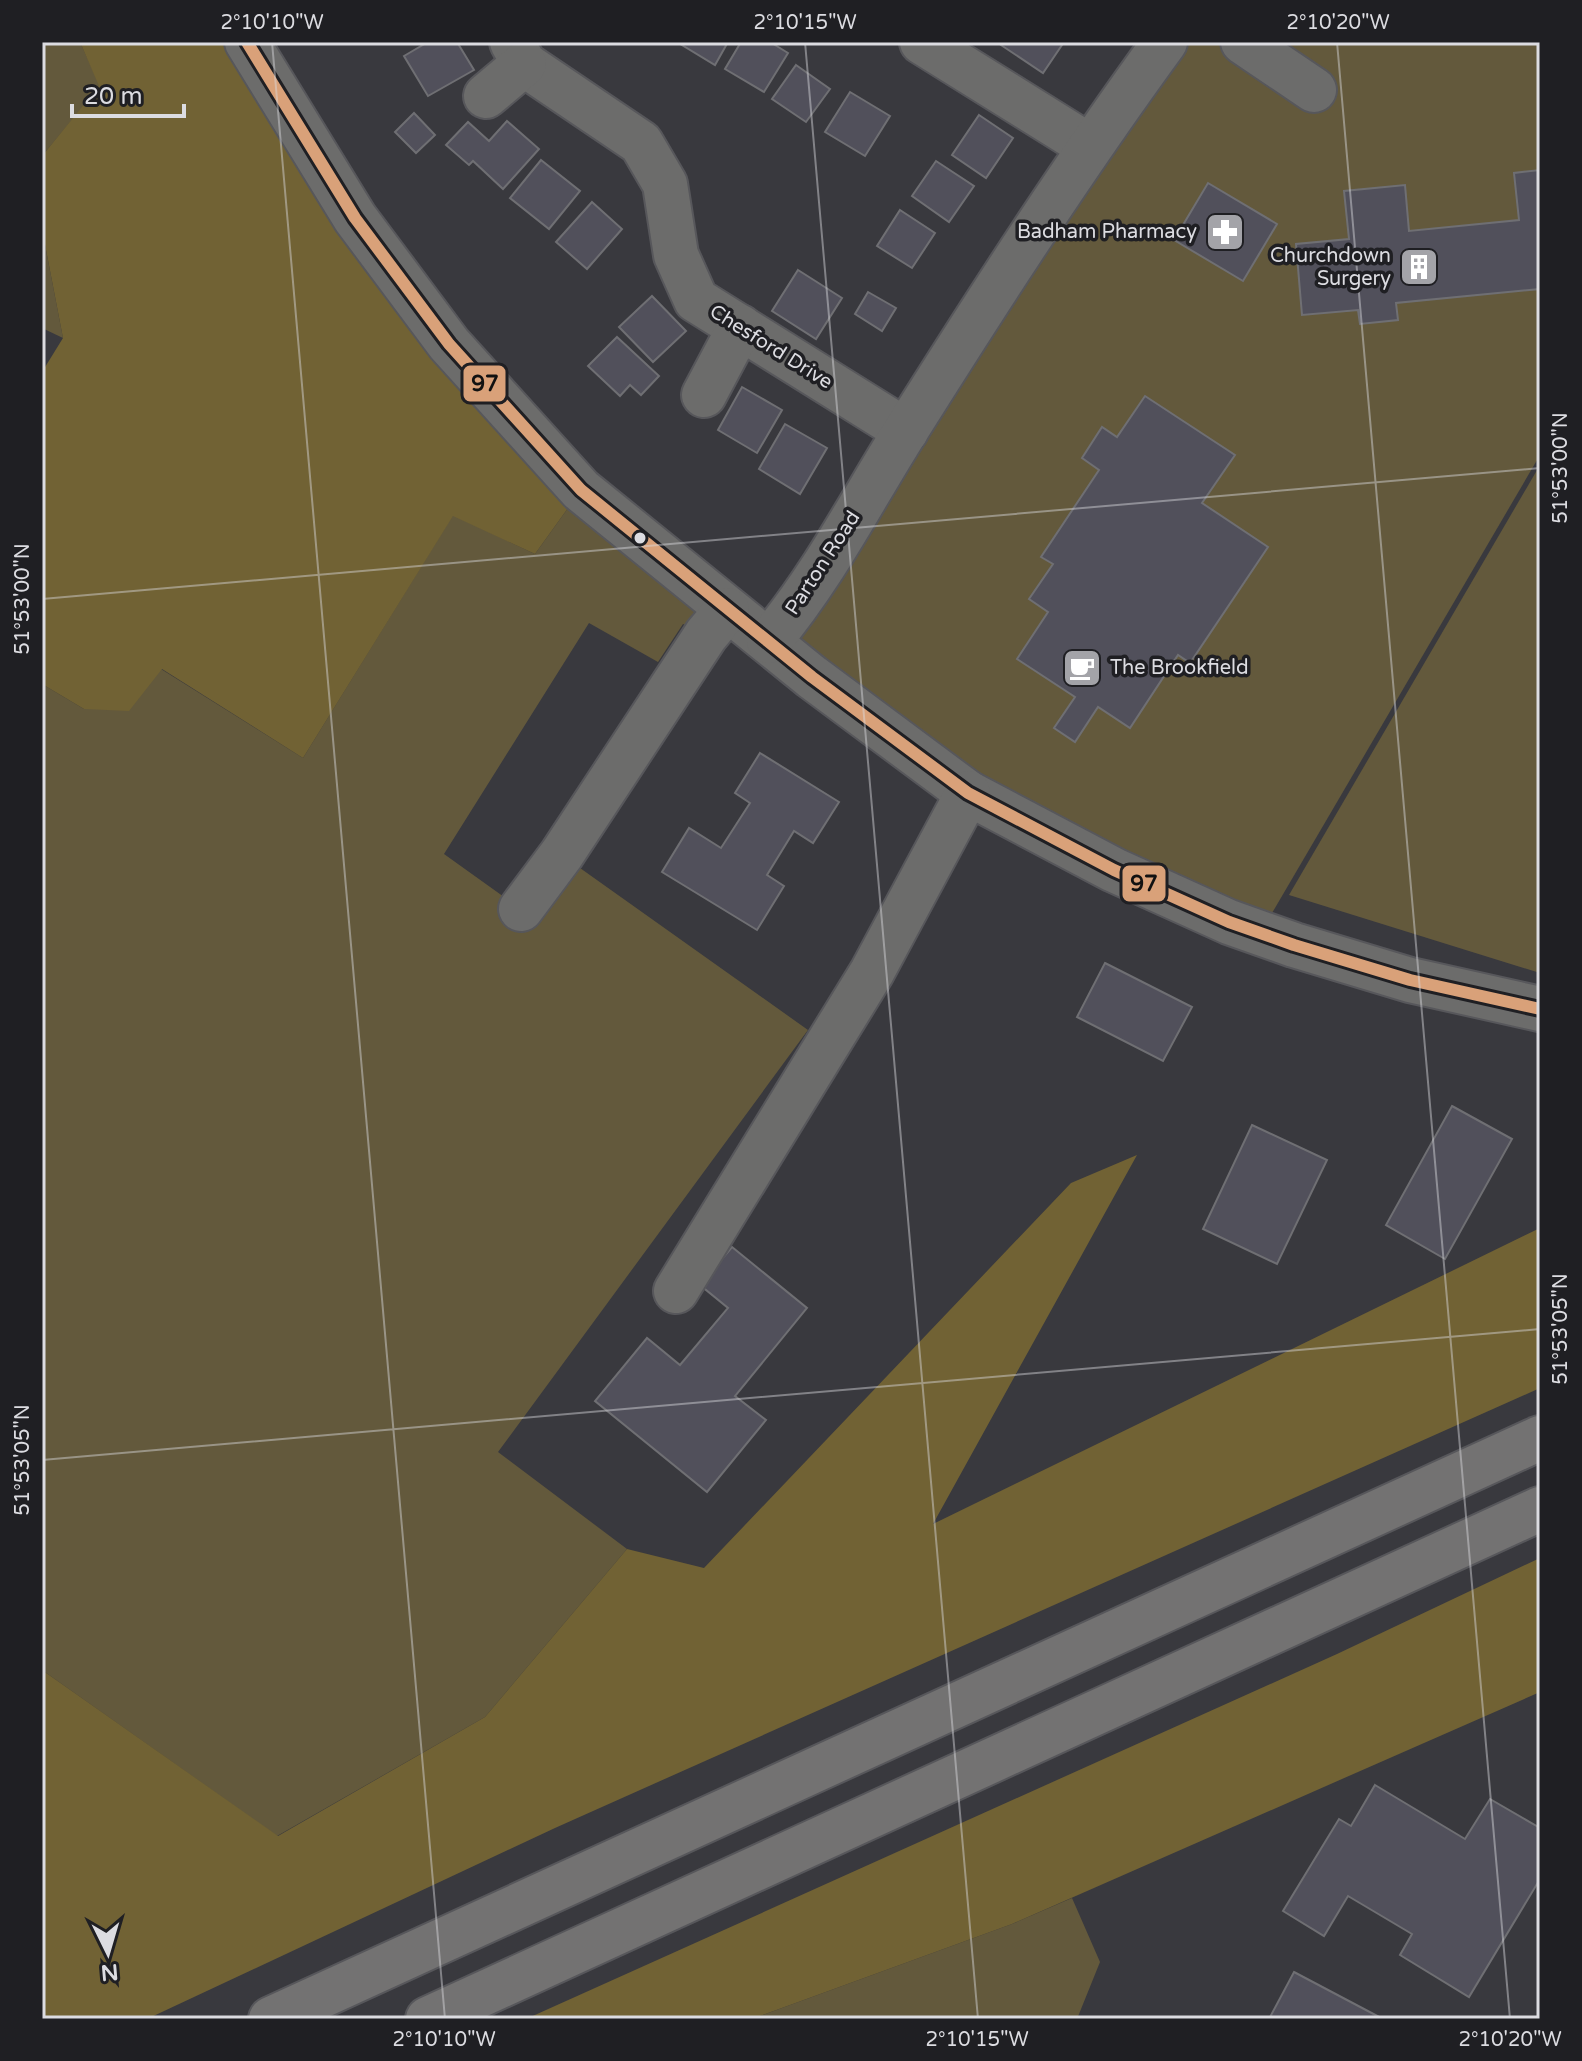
<svg xmlns="http://www.w3.org/2000/svg" width="1582" height="2061" viewBox="0 0 1582 2061" font-family="'Varela Round',sans-serif">
	<style>
		.green { fill: #63593c }
		.forest { fill: #716234 }
		.building { fill: #51505b; stroke: #6f6f73; stroke-width: 2 }
		.lines { fill: none; stroke-linecap: round; stroke-linejoin: round }
		.minor-casing { stroke: #57575b; stroke-width: 48 }
		.highway-casing { stroke: #57575b; stroke-width: 48 }
		.minor { stroke: #6c6c6b; stroke-width: 44 }
		.highway { stroke: #737272; stroke-width: 44 }
		.bus-1-casing { stroke: #1f1f23; stroke-width: 18 }
		.bus-1 { stroke: #d9a179; stroke-width: 12 }
		.ticks { fill: none; stroke: #dcdce1; stroke-width: 2; stroke-opacity: 0.45 }
		.bus-dot { fill: #dcdce1; stroke: #1f1f23; stroke-width: 3 }
		.labels { text-anchor: middle; dominant-baseline: central; stroke-width: 7; stroke-linejoin: round; paint-order: stroke }
		.poi-label { font-size: 20px; fill: #dcdce1; stroke: #1f1f23; text-anchor: end }
		.street-label { font-size: 20px; fill: #dcdce1; stroke: #1f1f23 }
		.line-badge { stroke: #1f1f23; stroke-width: 3 }
		.pale-badge-label { font-size: 22px; text-anchor: middle; font-weight: bold; fill: #111 }
		.neatline { fill: none; stroke: #dcdce1; stroke-width: 3 }
		.ticks-label { font-size: 20px; text-anchor: middle; fill: #dcdce1 }
	</style>
	<rect width="100%" height="100%" fill="#39393e"/>
	<g class="green">
		<path d="M42 42H80L100 86 42 156Z"/>
		<path d="M1165 42H1540V455L1261 932 1114 870 769 641Z"/>
		<path d="M42 229 63 338 42 328Z"/>
		<path d="M1540 465V973L1289 895Z"/>
		<path d="M581 490 727 610 706 635 683 624 658 662 589 623 444 854 521 909 580 868 808 1030 498 1452 627 1549 485 1717 277 1836 42 1670V684L84 709 161 669 303 758 453 515 535 554Z"/>
		<path d="M1072 1898 1100 1962 1077 2019H752L1012 1924Z"/>
	</g>
	<g class="forest">
		<path d="M80 42H247L581 490 535 554 453 516 303 758 162 669 129 711 84 709 42 684V372L63 338 42 229V156L99 86Z"/>
		<path d="M1137 1155 933 1524 1540 1228V1388L555 1828 147 2019H42V1670L278 1836 485 1717 627 1549 704 1568 1071 1183Z"/>
		<path d="M1540 1558V1692L1012 1924 752 2019H526L1337 1654Z"/>
	</g>
	<g class="building">
		<path d="M428 42H457L474 70 428 96 404 56Z"/>
		<path d="M677 42H728L715 65Z"/>
		<path d="M741 42H770L788 53 764 92 725 69Z"/>
		<path d="M1003 42H1064L1043 73 1001 45Z"/>
		<path d="M796 65 830 89 806 122 772 99Z"/>
		<path d="M850 92 890 116 865 156 825 132Z"/>
		<path d="M414 113 435 135 416 153 395 132Z"/>
		<path d="M979 115 1013 138 986 178 952 155Z"/>
		<path d="M507 121 539 149 503 189 473 161 469 165 446 145 468 122 489 141Z"/>
		<path d="M541 160 580 191 549 229 510 198Z"/>
		<path d="M936 161 974 186 949 222 912 196Z"/>
		<path d="M1540 170V289L1396 303 1398 320 1360 324 1358 310 1302 315 1296 244 1349 239 1344 191 1405 185 1409 231 1519 220 1514 173Z"/>
		<path d="M1208 183 1277 224 1243 281 1174 240Z"/>
		<path d="M592 202 622 229 587 269 556 242Z"/>
		<path d="M900 210 935 233 912 268 877 246Z"/>
		<path d="M798 270 842 298 816 339 772 311Z"/>
		<path d="M868 292 896 308 882 331 855 314Z"/>
		<path d="M652 296 686 331 653 362 619 327Z"/>
		<path d="M617 337 659 376 641 395 630 385 620 396 588 366Z"/>
		<path d="M742 387 782 410 757 453 718 430Z"/>
		<path d="M1145 396 1235 455 1202 503 1268 547 1190 663 1178 655 1130 728 1098 707 1075 742 1054 728 1075 697 1017 659 1048 612 1029 599 1053 564 1041 557 1099 470 1082 458 1102 427 1117 437Z"/>
		<path d="M785 424 827 448 800 494 759 469Z"/>
		<path d="M760 753 839 802 813 843 794 831 767 875 784 886 757 930 662 872 689 828 721 848 750 803 735 793Z"/>
		<path d="M1105 963 1192 1007 1163 1061 1077 1017Z"/>
		<path d="M1452 1106 1512 1139 1445 1259 1386 1225Z"/>
		<path d="M1252 1125 1327 1160 1277 1264 1203 1229Z"/>
		<path d="M732 1247 807 1308 735 1396 766 1420 707 1492 595 1401 647 1338 680 1365 728 1308 700 1285Z"/>
		<path d="M1375 1785 1465 1839 1490 1799 1540 1828V1879L1469 1997 1400 1955 1412 1934 1348 1896 1324 1936 1283 1911 1339 1819 1351 1826Z"/>
		<path d="M1294 1972 1383 2019H1269Z"/>
	</g>
	<g class="lines">
		<g class="minor-casing">
			<g id="minor">
				<path d="M247 42 355 218 449 344 581 490 812 677 968 793 1114 870 1229 922 1294 945 1410 980 1540 1009"/>
				<path d="M512 42 524 64 641 143 665 184 676 255 696 300 906 431"/>
				<path d="M922 42 1089 146"/>
				<path d="M1243 42 1314 90"/>
				<path d="M486 96 524 64"/>
				<path d="M704 395 740 327"/>
				<path d="M769 641C823 577 861 502 905 432 988 300 1073 168 1165 42"/>
				<path d="M521 909 562 854 706 635 727 610"/>
				<path d="M676 1291 872 972 968 793"/>
			</g>
		</g>
		<g class="highway-casing">
			<g id="highway">
				<path d="M271 2019 1540 1438"/>
				<path d="M428 2019 1540 1509"/>
			</g>
		</g>
		<use href="#minor" class="minor"/>
		<use href="#highway" class="highway"/>
		<g class="bus-1-casing">
			<path id="bus-1" d="M247 42 355 218 449 344 581 490 812 677 968 793 1114 870 1229 922 1294 945 1410 980 1540 1009"/>
		</g>
		<use href="#bus-1" class="bus-1"/>
	</g>
	<path class="ticks" d="M272 42 445 2019M805 42 978 2019M1337 42 1510 2019M42 599 1540 468M42 1460 1540 1329"/>
	<defs>
		<g id="pharmacy-square" transform="scale(2)"><rect x="-9" y="-9" width="18" height="18" rx="4" fill="#a3a3a8" stroke="#1f1f23"/><path d="M-2-6h4v4h4v4h-4v4h-4v-4h-4v-4h4Z" fill="#fff"/></g>
		<g id="building-square" transform="scale(2)"><rect x="-9" y="-9" width="18" height="18" rx="4" fill="#a3a3a8" stroke="#1f1f23"/><path d="M-4-6H4V6H1V3H-1V6H-4ZM-2.5-4.3h1.7v1.8h-1.7ZM.8-4.3h1.7v1.8H.8ZM-2.5-1h1.7V.8h-1.7ZM.8-1h1.7V.8H.8Z" fill="#fff"/></g>
		<g id="cafe-square" transform="scale(2)"><rect x="-9" y="-9" width="18" height="18" rx="4" fill="#a3a3a8" stroke="#1f1f23"/><path d="M-5.5-4.5H6V0H3Q3 3.5 0 3.5H-2.5Q-5.5 3.5-5.5 0ZM3-3.2v2h1.7v-2ZM-6 4.5H4V6H-6Z" fill="#fff"/></g>
	</defs>
	<g fill-rule="evenodd">
		<use href="#pharmacy-square" x="1225" y="232"/>
		<use href="#building-square" x="1419" y="267"/>
		<use href="#cafe-square" x="1082" y="668"/>
	</g>
	<circle class="bus-dot" cx="640" cy="538" r="7"/>
	<g class="labels">
		<g class="poi-label">
			<text x="1197" y="232">Badham Pharmacy</text>
			<text x="1391" y="256">Churchdown<tspan x="1391" dy="23">Surgery</tspan></text>
			<text x="1110" y="668" text-anchor="start">The Brookfield</text>
		</g>
		<g class="street-label">
			<text transform="translate(771 347) rotate(32)">Chesford Drive</text>
			<text transform="translate(823 563) rotate(-57)">Parton Road</text>
		</g>
	</g>
	<g class="line-badge">
		<rect x="462" y="364" width="45" height="39" rx="8" fill="#d9a179"/>
		<rect x="1121" y="864" width="46" height="39" rx="8" fill="#d9a179"/>
	</g>
	<g class="pale-badge-label">
		<text x="485" y="391">97</text>
		<text x="1144" y="891">97</text>
	</g>
	<rect width="1582" height="2061" fill="none" stroke="#1f1f23" stroke-width="88"/>
	<g transform="translate(108 1953) rotate(175)" stroke="#1f1f23" stroke-width="6" paint-order="stroke">
	<path d="M0-6L14 30L0 20L-14 30Z" fill="#dcdce1"/>
	<text y="-12" font-size="22" font-weight="bold" text-anchor="middle" fill="#dcdce1">N</text>
	</g>
	<path d="M72 104v12h112v-12" fill="none" stroke="#dcdce1" stroke-width="4"/>
	<text x="84" y="104" font-size="24" fill="#dcdce1" stroke="#1f1f23" stroke-width="6" paint-order="stroke">20 m</text>
	<rect x="44" y="44" width="1494" height="1973" class="neatline"/>
	<g class="ticks-label">
		<text x="272" y="29">2°10'10"W</text>
		<text x="805" y="29">2°10'15"W</text>
		<text x="1338" y="29">2°10'20"W</text>
		<text transform="translate(1560 468) rotate(-90)" y="7">51°53'00"N</text>
		<text transform="translate(22 599) rotate(-90)" y="7">51°53'00"N</text>
		<text transform="translate(1560 1329) rotate(-90)" y="7">51°53'05"N</text>
		<text transform="translate(22 1460) rotate(-90)" y="7">51°53'05"N</text>
		<text x="444" y="2046">2°10'10"W</text>
		<text x="977" y="2046">2°10'15"W</text>
		<text x="1510" y="2046">2°10'20"W</text>
	</g>
</svg>
